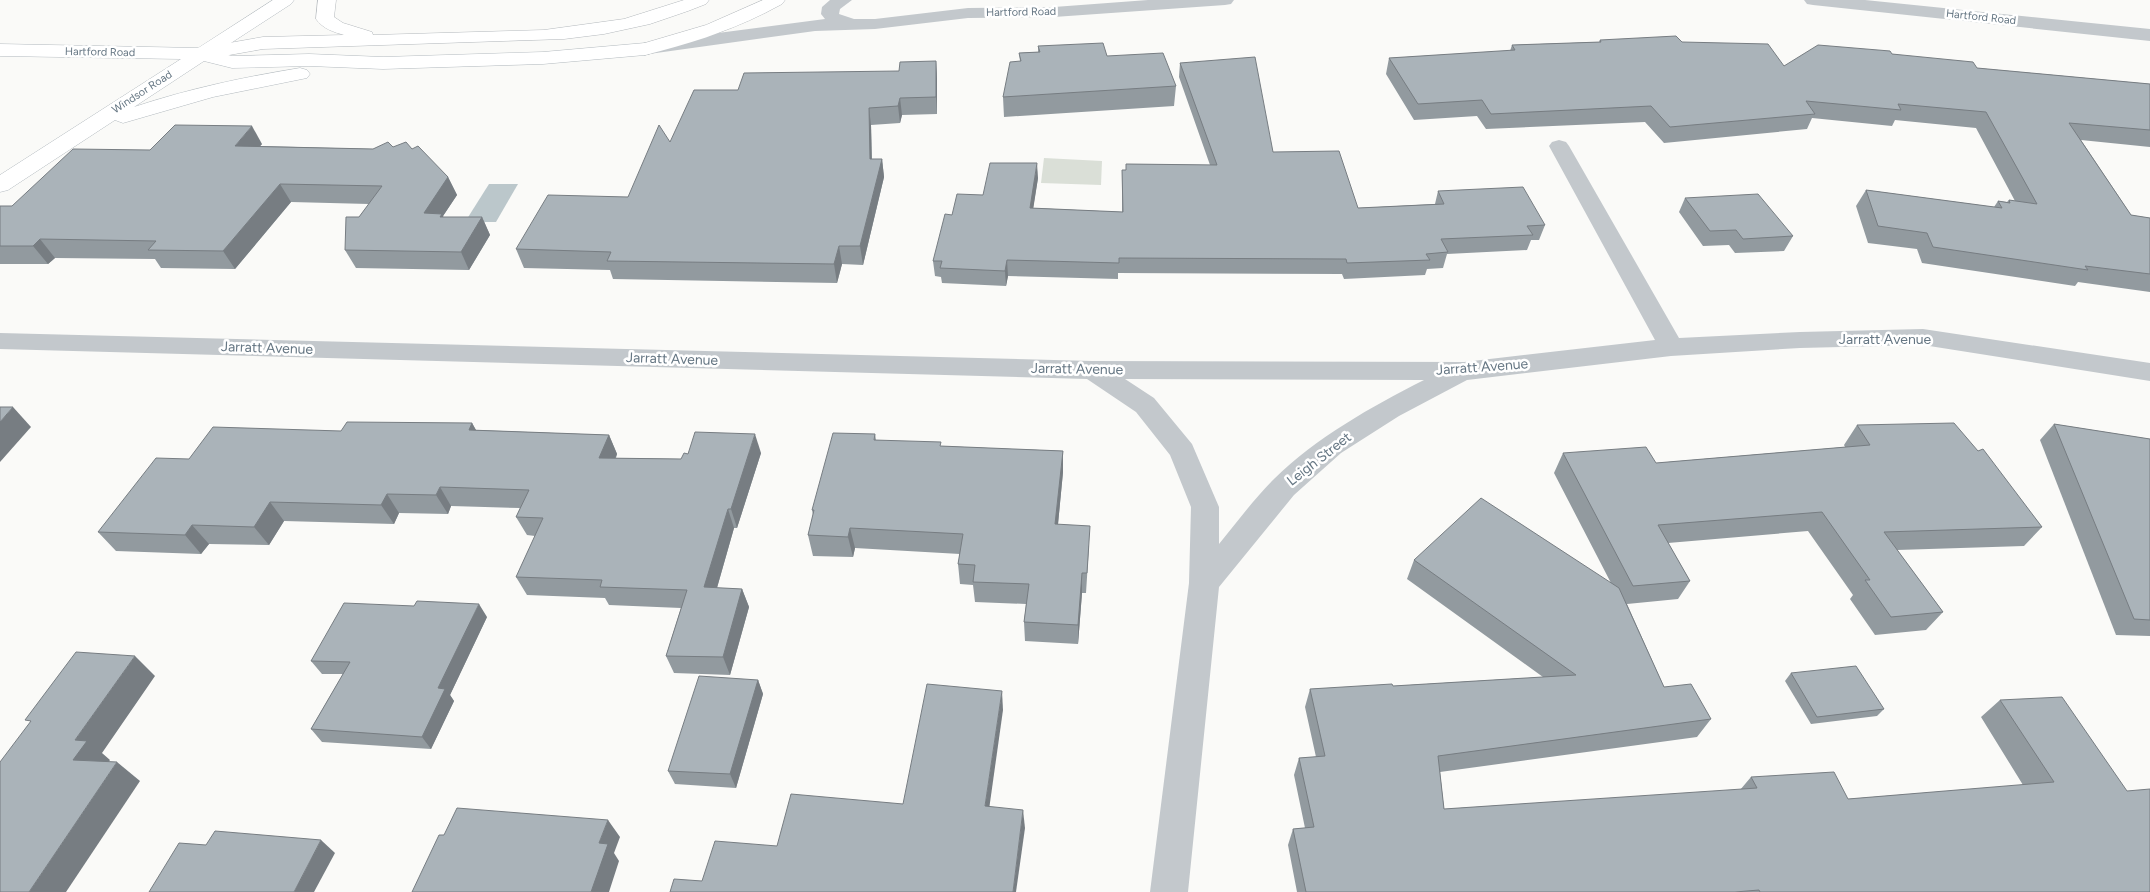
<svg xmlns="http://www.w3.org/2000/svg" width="2150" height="892" viewBox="0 0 2150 892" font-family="Figtree,sans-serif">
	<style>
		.green { fill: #dadfd7 }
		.water { fill: #bbc7cb }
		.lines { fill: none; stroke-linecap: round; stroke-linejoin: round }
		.secondary-casing { stroke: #b3babf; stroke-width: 1 }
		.highway-casing { stroke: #b4b9bd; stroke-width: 1 }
		.street { fill: #c3c8cc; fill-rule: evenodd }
		.secondary { fill: #fff; fill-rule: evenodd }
		.highway { fill: #fff; fill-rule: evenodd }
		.wall { fill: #929a9f }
		.shaded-wall { fill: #777d82 }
		.building { fill: #aab3b9; stroke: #777d82 }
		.labels { text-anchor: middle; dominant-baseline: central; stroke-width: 5; stroke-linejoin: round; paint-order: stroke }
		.far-street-label { font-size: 11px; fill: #657683; stroke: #fff }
		.street-label { font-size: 14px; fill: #657683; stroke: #fff }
	</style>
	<rect width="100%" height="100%" fill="#fafaf8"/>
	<path class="green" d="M1044 158 1102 161 1101 185 1041 183Z"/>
	<path class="water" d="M489 184H518L496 222H465Z"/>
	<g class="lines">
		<g class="secondary-casing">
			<path id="secondary" d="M273 0H294L291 4 217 52 232 56 309 54 383 57 543 52 645 43 652 45 654 49 652 53 645 55 543 64 383 69 309 66 232 68 204 61 134 107C188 89 244 77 300 68L307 70 310 74 307 78 213 97 123 123 115 120 8 190 0 192V175L181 59 0 56V44L198 48Z"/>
		</g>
		<g class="highway-casing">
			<g id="highway">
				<path d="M318 0H336L334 17 343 23 372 32 373 35 544 30 624 19 684 0H709L706 4 688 11 650 24 604 34 564 39 263 49 201 60 194 58 192 54 194 50 201 48 263 37 344 35C334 32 323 29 316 19Z"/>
				<path d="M763 0H785L782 4C739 28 693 43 645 55L638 53 636 49 638 45 706 25Z"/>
			</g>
		</g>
		<g class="street">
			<path d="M830 0H852L840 9 839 14 854 19H875L968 8 1054 7 1148 0H1234L1231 4 1225 5 1054 17 968 18 875 29 815 31 649 54 642 52 640 48 642 44 649 42 825 19 821 14 822 7Z"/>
			<path d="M1804 0H1865L2150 29V41L1813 5 1807 4Z"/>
			<path d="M1559 140 1566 142 1569 146 1679 338 1800 332 1923 329 2150 363V381L1923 345 1800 348 1671 356 1467 380 1399 416 1341 453 1294 495 1219 587 1188 892H1150L1189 583 1191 507 1170 455 1136 412 1087 379 0 349V333L1092 361 1464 362 1655 340 1549 146 1552 142ZM1125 379 1424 380C1371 407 1317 437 1274 479 1254 499 1237 522 1219 544V507L1192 444 1154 398Z"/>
		</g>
		<use href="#secondary" class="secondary"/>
		<use href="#highway" class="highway"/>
	</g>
	<g class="wall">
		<path d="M1600 40 1682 42 1784 66 1892 54 1977 68 2150 84V147L2081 140 2131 215 2150 218V292L2078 282 2075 286 1922 263 1917 249 1868 243 1856 206 1866 190 1994 207 1998 201 2007 202 2009 200 2015 201 1976 128 1895 120 1892 126 1812 118 1807 129 1664 143 1645 122 1486 129 1477 116 1414 120 1386 74 1389 58 1510 51 1512 45 1599 42Z"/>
		<path d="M1038 46 1107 56 1176 86 1174 106 1004 117 1003 97 1020 61 1019 53 1038 52Z"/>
		<path d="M936 61 937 79V114L902 115 900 123 871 125 872 159H882L884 177 863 265 842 264 837 283 613 279 610 270 524 268 516 249 628 197 670 142 738 90 899 71Z"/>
		<path d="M1180 63 1273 152 1358 208 1435 204 1438 191 1545 225 1539 240H1531L1527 250 1447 254 1443 268 1427 269 1425 275 1344 279 1342 274 1118 273V279L1008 276 1006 286 942 283 941 277 935 276 933 261 952 215 983 195 1038 178 1033 208 1122 212V170H1126V164L1210 165 1179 77Z"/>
		<path d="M262 144 260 146 373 149 393 147 412 149 448 177 457 195 443 216V217H482L490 235 469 270 356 268 345 250 359 217 369 204 291 202 235 269 161 268 155 259 55 258 48 264H0V206H12L150 150Z"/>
		<path d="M1685 198 1793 236 1784 251 1735 253 1729 245 1703 246 1679 212Z"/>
		<path d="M472 423 476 430 609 435 617 454 616 458 681 459 761 453 737 528H734L717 588 742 589 749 607 730 675 674 673 666 656 681 608 609 605 605 598 527 595 516 577 535 536 527 535 516 517 520 508 451 506 448 514 399 513 394 524 284 521 269 545 209 544 201 554 116 551 98 532 189 459 341 431Z"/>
		<path d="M2054 424 2150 439V636L2116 635 2040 440Z"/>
		<path d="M1857 425 1978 451 2042 527 2024 546 1897 550 1943 612 1926 630 1875 635 1850 599 1853 595 1808 531 1668 543 1690 581 1678 599 1627 604 1664 687 1711 719 1697 737 1440 772 1444 809 1740 790 1751 777 1848 799 2023 785 1981 717 2000 700 2150 892H1297L1288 845 1293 829 1305 828 1294 775 1299 758 1316 757 1305 707 1310 689 1393 686 1543 677 1407 579 1414 560 1611 583 1554 473 1563 453 1656 463 1845 447 1844 445Z"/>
		<path d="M875 434 876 440 941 446 1063 451V472L1058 524 1089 546 1086 593H1082L1078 644 1025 641 1024 622 1026 604 975 602 973 585 960 584 958 564 960 554 855 548 853 557 813 556 808 535 813 515 812 510Z"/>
		<path d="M487 617 450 695 454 701 431 749 322 742 311 729 343 674H322L311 661Z"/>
		<path d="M1791 673 1884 709 1877 716 1811 724 1785 681Z"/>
		<path d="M758 680 763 694 736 788 675 784 668 771Z"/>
	</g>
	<g class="shaded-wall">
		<path d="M936 61 937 79V114L936 97Z"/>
		<path d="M900 98 902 115 900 123 898 106Z"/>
		<path d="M869 108 871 125 872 177 870 159Z"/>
		<path d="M252 126 262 144 245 163 235 146Z"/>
		<path d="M882 159 884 177 863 265 860 246Z"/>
		<path d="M1037 163 1038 178 1031 223 1030 208Z"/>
		<path d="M448 177 457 195 443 216 450 232 424 213Z"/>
		<path d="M280 184 291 202 235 269 223 251Z"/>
		<path d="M482 217 490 235 469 270 461 252Z"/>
		<path d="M40 239 55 258 48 264 33 246Z"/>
		<path d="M839 246 842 264 837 283 834 264Z"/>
		<path d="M1007 260 1008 276 1006 286 1005 271Z"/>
		<path d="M13 407 31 427 0 462V422Z"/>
		<path d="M472 423 483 443 469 430Z"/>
		<path d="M755 434 761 453 737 528 731 509Z"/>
		<path d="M609 435 617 454 607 477 599 458Z"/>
		<path d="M1063 451V472L1056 545 1055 524Z"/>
		<path d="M440 487 451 506 448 514 436 495Z"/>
		<path d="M387 494 399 513 394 524 381 505Z"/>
		<path d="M270 502 284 521 269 545 254 527Z"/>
		<path d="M728 509 734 528 712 605 704 587Z"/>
		<path d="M192 525 209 544 201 554 185 535Z"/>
		<path d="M850 528 855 548 853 557 848 537Z"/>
		<path d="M1082 573V593L1078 644V625Z"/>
		<path d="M742 589 749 607 730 675 723 657Z"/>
		<path d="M479 604 487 617 450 695 454 701 431 749 422 737 438 688Z"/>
		<path d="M135 656 155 676 102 753 110 760 97 778 73 760 75 740Z"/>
		<path d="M758 680 763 694 736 788 730 774Z"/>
		<path d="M1002 691 1003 710 987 824 985 806Z"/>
		<path d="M117 762 140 781 66 892H29Z"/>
		<path d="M1023 810 1025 828 1016 892H1013Z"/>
		<path d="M608 820 620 837 614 853 619 861 609 892H591L599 843Z"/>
		<path d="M321 840 335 853 314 892H294Z"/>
	</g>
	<g class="building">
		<path d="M1676 36 1682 42 1768 44 1784 66 1818 45 1890 51 1892 54 1973 62 1977 68 2150 84V130L2069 123 2131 215 2150 218V274L2085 266 2088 270 1933 247 1927 233 1878 226 1866 190 2002 208 1998 201 2010 203 2009 200 2037 204 1986 112 1898 104 1901 110 1806 101 1815 114 1670 127 1651 106 1491 114 1482 100 1418 104 1389 58 1515 50 1512 45 1601 42 1600 40Z"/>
		<path d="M1103 43 1107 56 1163 53 1176 86 1003 97 1010 62 1021 61 1019 53 1040 52 1038 46Z"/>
		<path d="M1255 57 1273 152 1339 151 1358 208 1444 204 1438 191 1523 187 1545 225 1527 226 1533 235 1441 239 1448 252 1426 254 1430 260 1347 263 1346 259 1119 258V263L1007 260 1005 271 940 268 942 261H933L945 214 952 215 957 194 983 195 990 163H1037L1030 208 1123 212 1122 170H1126V164L1217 165 1180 63Z"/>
		<path d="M936 61V97L900 98 898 106 869 108 870 159H882L860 246H839L834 264 607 261 611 252 516 249 548 195 628 197 659 125 670 142 694 90H738L744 73 899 71 900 62Z"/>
		<path d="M175 125 252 126 235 146 373 149 388 142 393 147 406 142 412 149 418 146 448 177 424 213 442 214 440 217H482L461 252 345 250 346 217H359L382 186 280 184 223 251 148 250 156 241 40 239 33 246H0V206H12L73 149 150 150Z"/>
		<path d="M1758 194 1793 236 1743 239 1736 230 1710 231 1685 198Z"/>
		<path d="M0 407H13L0 422Z"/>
		<path d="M347 422 472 423 469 430 609 435 599 458 681 459 684 453 688 454 695 432 755 434 731 509H728L704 587 742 589 723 657 666 656 687 590 600 587 602 580 516 577 543 518 516 517 529 490 440 487 436 495 387 494 381 505 270 502 254 527 192 525 185 535 98 532 156 458 189 459 213 427 341 431Z"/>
		<path d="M1954 423 1978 451 1983 449 2042 527 1884 532 1943 612 1891 617 1865 580H1870L1822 512 1658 525 1690 581 1633 586 1563 453 1646 447 1656 463 1870 445 1857 425Z"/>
		<path d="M2054 424 2150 439V620L2134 619Z"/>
		<path d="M833 433 875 434 874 440 941 442 940 446 1063 451 1055 524 1090 526 1087 573H1082L1078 625 1024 622 1029 584 973 582 975 565 958 564 963 534 850 528 848 537 808 535 814 510H812Z"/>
		<path d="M1481 498 1619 588 1664 687 1691 684 1711 719 1438 756 1444 809 1757 788 1751 777 1834 772 1848 799 2054 782 2000 700 2062 697 2127 791 2150 789V892H1760L1759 890 1735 892H1306L1293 829 1314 827 1299 758 1325 756 1310 689 1392 684 1393 686 1576 675 1414 560Z"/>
		<path d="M417 601 479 604 438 688 445 689 422 737 311 729 350 662 311 661 344 603 414 606Z"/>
		<path d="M76 652 135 656 75 740 87 741 73 760 117 762 29 892H0V762L31 721 25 720Z"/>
		<path d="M1856 666 1884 709 1817 717 1791 673Z"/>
		<path d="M699 676 758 680 730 774 668 771Z"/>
		<path d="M927 684 1002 691 985 806 1023 810 1013 892H670L674 879 702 881 715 841 777 846 791 794 903 804Z"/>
		<path d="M457 808 608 820 599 843 608 844 591 892H412L439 835H444Z"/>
		<path d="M215 831 321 840 294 892H149L179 843 206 845Z"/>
	</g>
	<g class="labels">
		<g class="far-street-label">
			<text transform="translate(1021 12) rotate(-1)">Hartford Road</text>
			<text transform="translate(1981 17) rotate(6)">Hartford Road</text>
			<text transform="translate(100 52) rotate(1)">Hartford Road</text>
			<text transform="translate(142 92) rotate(-33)">Windsor Road</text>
		</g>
		<g class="street-label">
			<text x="1885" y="339">Jarratt Avenue</text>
			<text transform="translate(267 348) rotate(2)">Jarratt Avenue</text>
			<text transform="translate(672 359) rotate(2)">Jarratt Avenue</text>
			<text transform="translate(1482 367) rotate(-4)">Jarratt Avenue</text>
			<text transform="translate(1077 369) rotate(1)">Jarratt Avenue</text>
			<text transform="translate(1319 459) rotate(-38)">Leigh Street</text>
		</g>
	</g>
</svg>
